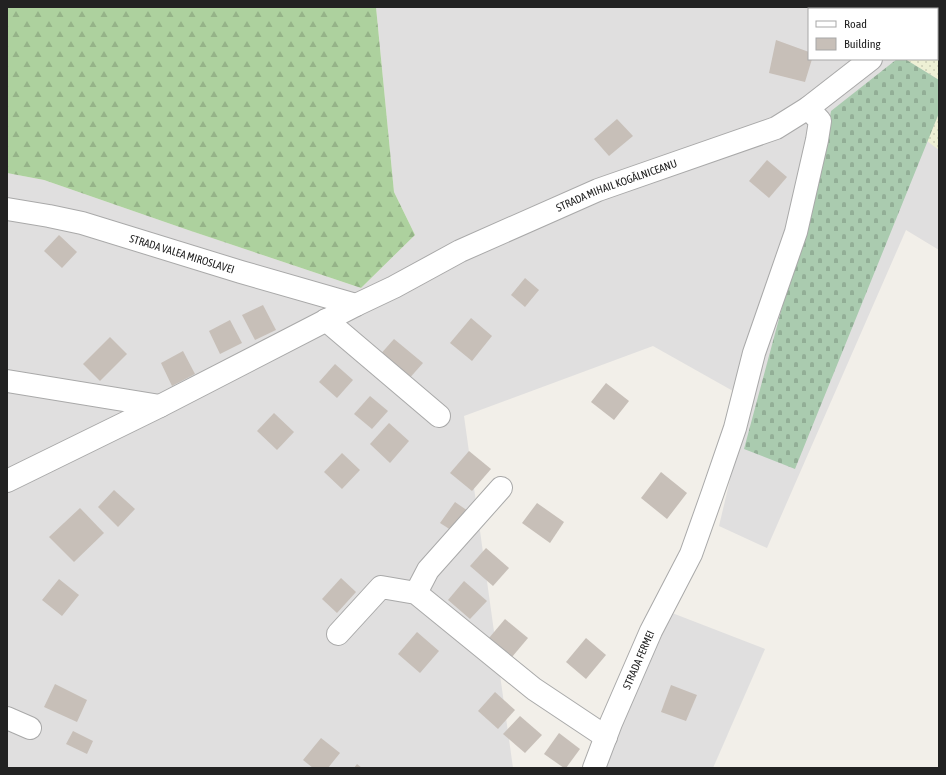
<svg xmlns="http://www.w3.org/2000/svg" width="946" height="775" viewBox="0 0 946 775" font-family="'Asap Condensed',sans-serif">
	<style>
		.residential { fill: #e0dfdf; fill-rule: evenodd }
		.farmland { fill: url(#farmland-dots) }
		.forest { fill: url(#forest-firs) }
		.cemetery { fill: url(#cemetery-stones) }
		.building { fill: #c7bfb8 }
		.lines { fill: none; stroke-linecap: round; stroke-linejoin: round }
		.minor-casing { stroke: #a9a9a9; stroke-width: 24 }
		.minor { stroke: #fff; stroke-width: 22 }
		.labels { text-anchor: middle; dominant-baseline: central; stroke-width: 4; stroke-linejoin: round; paint-order: stroke }
		.street-label { font-size: 11px; fill: #222; stroke: #fff }
	</style>
	<defs>
		<pattern id="farmland-dots" width="8" height="8" patternUnits="userSpaceOnUse"><rect width="8" height="8" fill="#eef0d5"/><path d="M2 2h.1M6 6h.1" fill="none" stroke="#ccceb7" stroke-width="1.8" stroke-linecap="round"/></pattern>
		<pattern id="forest-firs" width="22" height="20" patternUnits="userSpaceOnUse"><rect width="22" height="20" fill="#add19e"/><path d="M5 1l3.5 6h-7zM16 11l3.5 6h-7z" fill="#95b388"/></pattern>
		<pattern id="cemetery-stones" width="16" height="16" patternUnits="userSpaceOnUse"><rect width="16" height="16" fill="#aacbaf"/><path d="M2 7V4a2 2 0 0 1 4 0v3zM10 15v-3a2 2 0 0 1 4 0v3z" fill="#92ae96"/></pattern>
	</defs>
	<rect width="100%" height="100%" fill="#f2efe9"/>
	<g class="residential">
		<path d="M376 7H939V250L906 230 767 548 719 526 749 400 653 346 464 416 513 768H7V173L44 180 188 230 361 288 415 235 394 192ZM809 9H937V59H809Z"/>
		<path d="M667 611 765 649 713 768H599Z"/>
	</g>
	<g class="farmland">
		<path d="M939 26V80L905 59H937V28Z"/>
		<path d="M939 113V150L927 141Z"/>
	</g>
	<path class="forest" d="M7 7H376L394 192 415 235 361 288 188 230 44 180 7 173Z"/>
	<path class="cemetery" d="M897 59H905L939 80V113L795 469 744 449 823 155 831 111Z"/>
	<g class="building">
		<path d="M776 40 809 52V59H812L805 82 769 73Z"/>
		<path d="M617 119 633 136 609 156 594 139Z"/>
		<path d="M767 160 787 177 769 198 749 181Z"/>
		<path d="M59 235 77 252 62 268 44 251Z"/>
		<path d="M525 278 539 290 525 307 511 295Z"/>
		<path d="M263 305 276 330 255 340 242 315Z"/>
		<path d="M471 318 492 336 472 361 450 343Z"/>
		<path d="M230 320 242 343 220 354 209 331Z"/>
		<path d="M110 337 127 354 100 381 83 364Z"/>
		<path d="M394 339 423 363 407 381 378 357Z"/>
		<path d="M183 351 195 374 172 386 161 363Z"/>
		<path d="M335 364 353 380 337 398 319 382Z"/>
		<path d="M606 383 629 401 614 420 591 402Z"/>
		<path d="M370 396 388 411 372 429 354 414Z"/>
		<path d="M274 413 294 432 277 450 257 431Z"/>
		<path d="M389 423 409 441 390 463 370 444Z"/>
		<path d="M469 451 491 469 472 491 450 473Z"/>
		<path d="M342 453 360 470 342 489 324 472Z"/>
		<path d="M661 472 687 493 667 519 641 498Z"/>
		<path d="M114 490 135 509 118 527 98 507Z"/>
		<path d="M455 502 468 511 454 532 440 523Z"/>
		<path d="M537 503 564 522 550 543 522 523Z"/>
		<path d="M80 508 104 533 74 562 49 537Z"/>
		<path d="M486 548 509 568 493 586 470 566Z"/>
		<path d="M341 578 356 592 337 613 322 599Z"/>
		<path d="M59 579 79 595 62 616 42 600Z"/>
		<path d="M464 581 487 601 470 619 448 600Z"/>
		<path d="M505 619 528 638 512 657 489 638Z"/>
		<path d="M417 632 439 651 420 673 398 654Z"/>
		<path d="M586 638 606 655 586 679 566 662Z"/>
		<path d="M55 684 87 700 77 722 44 707Z"/>
		<path d="M671 685 697 695 686 721 661 712Z"/>
		<path d="M495 692 515 710 498 729 478 711Z"/>
		<path d="M520 716 542 735 525 753 503 734Z"/>
		<path d="M73 731 93 741 87 754 66 744Z"/>
		<path d="M559 733 580 749 566 768H564L544 754Z"/>
		<path d="M321 738 340 753 328 768H313L303 760Z"/>
		<path d="M357 764 362 768H354Z"/>
	</g>
	<g class="lines">
		<g class="minor-casing">
			<g id="minor">
				<path d="M933 9 936 7"/>
				<path id="s1" d="M7 209 49 216 82 223 241 272 356 305"/>
				<path d="M326 320 439 416"/>
				<path d="M7 381 160 406"/>
				<path id="s2" d="M7 481 160 406 356 305 394 287 460 251 598 190 776 128 808 108 871 59"/>
				<path d="M416 593 428 570 501 488"/>
				<path d="M338 634 381 587 416 593 534 689 606 737"/>
				<path d="M7 718 30 728"/>
				<path id="s3" d="M594 768 611 723 651 631 691 554 713 492 735 428 754 353 796 232 817 140 820 121 808 108"/>
			</g>
		</g>
		<use href="#minor" class="minor"/>
	</g>
	<g class="labels">
		<g class="street-label">
			<text stroke="none"><textPath href="#s2" startOffset="678">STRADA MIHAIL KOGĂLNICEANU</textPath></text>
			<text stroke="none"><textPath href="#s1" startOffset="181">STRADA VALEA MIROSLAVEI</textPath></text>
			<text stroke="none"><textPath href="#s3" startOffset="117">STRADA FERMEI</textPath></text>
		</g>
	</g>
	<rect width="946" height="775" fill="none" stroke="#222222" stroke-width="16"/>
	<rect x="808" y="8" width="130" height="52" fill="#ffffff" stroke="#a7a7a7"/>
	<rect x="816" y="21" width="20" height="6" fill="#ffffff" stroke="#a7a7a7"/>
	<text x="844" y="28" font-size="12" fill="#222222">Road</text>
	<rect x="816" y="38" width="20" height="12" fill="#c7bfb8" stroke="#a7a7a7"/>
	<text x="844" y="48" font-size="12" fill="#222222">Building</text>
</svg>
